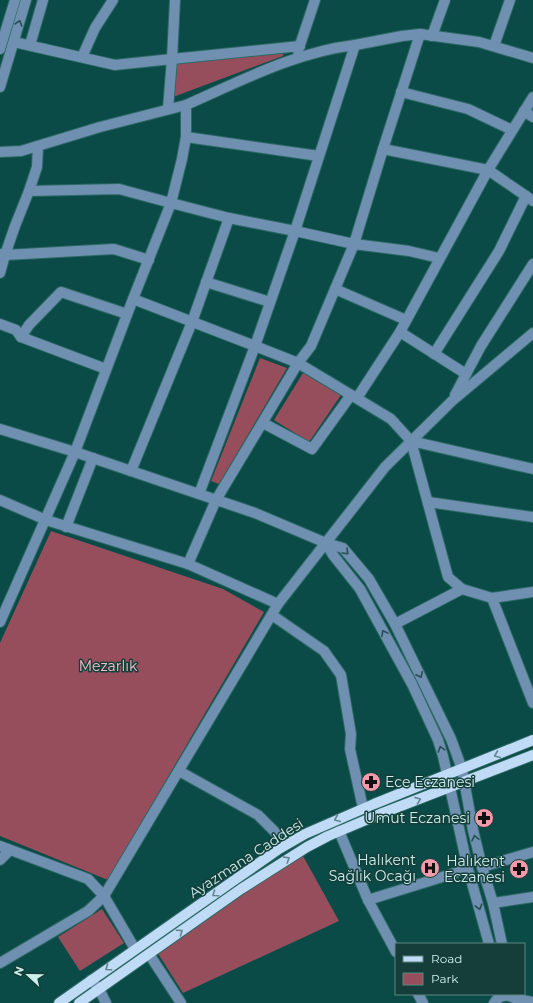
<svg xmlns="http://www.w3.org/2000/svg" width="533" height="1003" viewBox="0 0 533 1003" font-family="Montserrat,sans-serif">
	<style>
		.green { fill: #964e5d }
		.lines { fill: none; stroke-linecap: round; stroke-linejoin: round }
		.minor-casing { stroke: #2d6965; stroke-width: 12 }
		.major-casing { stroke: #2d6965; stroke-width: 12 }
		.minor { stroke: #6f90b1; stroke-width: 10 }
		.major { stroke: #c0dbf6; stroke-width: 10 }
		.oneway { stroke: #274e53 }
		.oneway2 { stroke: #62858f }
		.labels { text-anchor: middle; dominant-baseline: central; stroke-width: 3; stroke-linejoin: round; paint-order: stroke }
		.park-label { font-size: 14px; fill: #fac0c9; stroke: #153e3b }
		.poi-label { font-size: 14px; fill: #cbefeb; stroke: #153e3b; text-anchor: end }
		.street-label { font-size: 14px; fill: #cbefeb; stroke: #153e3b }
	</style>
	<rect width="100%" height="100%" fill="#0a4b47"/>
	<g class="green">
		<path d="M284 50 283 56 173 97 176 61Z"/>
		<path d="M260 358 287 368 219 484 211 481Z"/>
		<path d="M303 373 341 395 309 442 274 420Z"/>
		<path d="M51 531 223 589 264 612 108 880 0 836V643Z"/>
		<path d="M303 856 339 921 183 993 157 952 238 894Z"/>
		<path d="M102 909 124 943 80 971 58 937Z"/>
	</g>
	<g class="lines">
		<g class="minor-casing">
			<g id="minor">
				<path d="M175 0 172 59 300 46"/>
				<path d="M432 36 445 0"/>
				<path d="M14 42 115 65 172 59 168 109"/>
				<path d="M30 45 43 0"/>
				<path d="M494 46 510 0"/>
				<path d="M0 49 15 0"/>
				<path d="M298 51 315 0"/>
				<path d="M82 57 95 28 113 0"/>
				<path d="M533 58 479 42 420 34 383 149 488 170 533 97"/>
				<path d="M0 87 26 0"/>
				<path d="M401 92 468 109 512 130"/>
				<path d="M524 111 533 117"/>
				<path d="M0 152 21 151 100 127 186 105"/>
				<path d="M319 156 186 137V105C241 81 295 52 355 45"/>
				<path d="M29 191 37 167 38 146"/>
				<path d="M149 260 114 249 5 255 15 226 29 191 119 189 171 203 182 159 186 137"/>
				<path d="M0 273 5 255 0 254"/>
				<path d="M206 282 270 302"/>
				<path d="M335 289 406 320"/>
				<path d="M133 299 171 203 229 218"/>
				<path d="M0 324 16 330 21 337 106 369"/>
				<path d="M400 332 488 170 526 196"/>
				<path d="M21 337 29 325 61 292 127 314"/>
				<path d="M434 354 499 251 526 196 533 201"/>
				<path d="M455 395 481 346 533 264"/>
				<path d="M357 398 400 332 466 374"/>
				<path d="M263 423 312 449 351 395"/>
				<path d="M0 429 75 452 255 513 326 543"/>
				<path d="M131 471 192 322 229 218 295 231 355 45 402 36 420 34"/>
				<path d="M199 494 255 346 298 363 311 346 354 244 409 251 439 258"/>
				<path d="M0 500 46 520 188 564 278 604"/>
				<path d="M428 502 533 517"/>
				<path d="M66 527 93 458"/>
				<path d="M188 564 216 500 298 363 391 419 411 441"/>
				<path d="M533 592 492 598 533 703"/>
				<path d="M492 598 462 589 448 577 411 441 533 469"/>
				<path d="M272 615 324 651 341 675 351 734 350 749 363 808"/>
				<path d="M0 622 75 452 133 299 255 346 295 231 354 244 383 149"/>
				<path d="M395 624 462 589"/>
				<path d="M179 771 258 815 277 834"/>
				<path d="M339 831 368 900 396 952"/>
				<path d="M0 846 88 879 104 896 278 604 385 467 452 401 533 333"/>
				<path d="M0 860 10 850"/>
				<path d="M482 867 533 852"/>
				<path d="M368 900 468 869"/>
				<path d="M493 903 533 897"/>
				<path d="M489 944 468 869 443 756 438 740 412 684 360 589 333 555 326 543 343 548 369 579 395 624 451 739 462 769 473 830 482 867 493 903 502 944"/>
				<path d="M149 954 181 1003"/>
				<path d="M0 963 88 911 104 896 135 949"/>
				<path d="M91 980 99 989 106 1003"/>
				<path d="M418 994 423 1003"/>
				<path d="M517 999 533 1002"/>
				<path d="M494 1003C500 993 513 994 520 1003"/>
			</g>
		</g>
		<g class="major-casing">
			<g id="major">
				<path d="M59 1003 236 879 279 849 305 834 374 804 533 740"/>
				<path d="M79 1003 241 889 307 847 328 836 380 814 533 755"/>
			</g>
		</g>
		<use href="#minor" class="minor"/>
		<use href="#major" class="major"/>
	</g>
	<defs><path id="oneway-chevron" d="M-2-3.5L2.5 0L-2 3.5" fill="none" stroke-width="1.6" stroke-linecap="round" stroke-linejoin="round"/></defs>
	<g class="oneway">
		<use href="#oneway-chevron" transform="translate(19 23) rotate(-73)"/>
		<use href="#oneway-chevron" transform="translate(346 552) rotate(45)"/>
		<use href="#oneway-chevron" transform="translate(384 633) rotate(-118)"/>
		<use href="#oneway-chevron" transform="translate(420 675) rotate(64)"/>
		<use href="#oneway-chevron" transform="translate(441 749) rotate(-108)"/>
		<use href="#oneway-chevron" transform="translate(475 838) rotate(-103)"/>
		<use href="#oneway-chevron" transform="translate(479 907) rotate(75)"/>
	</g>
	<g class="oneway2">
		<use href="#oneway-chevron" transform="translate(497 755) rotate(158)"/>
		<use href="#oneway-chevron" transform="translate(418 800) rotate(-21)"/>
		<use href="#oneway-chevron" transform="translate(337 819) rotate(157)"/>
		<use href="#oneway-chevron" transform="translate(287 859) rotate(-32)"/>
		<use href="#oneway-chevron" transform="translate(215 894) rotate(145)"/>
		<use href="#oneway-chevron" transform="translate(180 932) rotate(-35)"/>
		<use href="#oneway-chevron" transform="translate(108 968) rotate(145)"/>
	</g>
	<defs>
		<g id="pharmacy-disc" transform="scale(1)"><circle r="9.5" fill="#f39aaa" stroke="#153e3b"/><path d="M-2-6h4v4h4v4h-4v4h-4v-4h-4v-4h4Z" fill="#111"/></g>
		<g id="hospital-disc" transform="scale(1)"><circle r="9.5" fill="#f39aaa" stroke="#153e3b"/><path d="M-5-5h3v3.5h4V-5h3V5h-3V1.5h-4V5h-3Z" fill="#111"/></g>
	</defs>
	<g fill-rule="evenodd">
		<use href="#pharmacy-disc" x="371" y="782"/>
		<use href="#pharmacy-disc" x="484" y="818"/>
		<use href="#hospital-disc" x="430" y="868"/>
		<use href="#pharmacy-disc" x="519" y="869"/>
	</g>
	<g class="labels">
		<g class="park-label">
			<text x="108" y="666">Mezarlık</text>
		</g>
		<g class="poi-label">
			<text x="385" y="782" text-anchor="start">Ece Eczanesi</text>
			<text x="470" y="818">Umut Eczanesi</text>
			<text x="416" y="860">Halıkent<tspan x="416" dy="16">Sağlık Ocağı</tspan></text>
			<text x="505" y="861">Halıkent<tspan x="505" dy="16">Eczanesi</tspan></text>
		</g>
		<g class="street-label">
			<text transform="translate(246 858) rotate(-33)">Ayazmana Caddesi</text>
		</g>
	</g>
	<rect x="395" y="943" width="130" height="52" fill="#153e3b" stroke="#5e8581"/>
	<rect x="403" y="956" width="20" height="6" fill="#c0dbf6" stroke="#5e8581"/>
	<text x="431" y="963" font-size="12" fill="#cbefeb">Road</text>
	<rect x="403" y="973" width="20" height="12" fill="#964e5d" stroke="#5e8581"/>
	<text x="431" y="983" font-size="12" fill="#cbefeb">Park</text>
	<g transform="translate(28 975) rotate(292)" stroke="#153e3b" stroke-width="3" paint-order="stroke">
	<path d="M0-3L7 15L0 10L-7 15Z" fill="#cbefeb"/>
	<text y="-6" font-size="11" font-weight="bold" text-anchor="middle" fill="#cbefeb">N</text>
	</g>
</svg>
